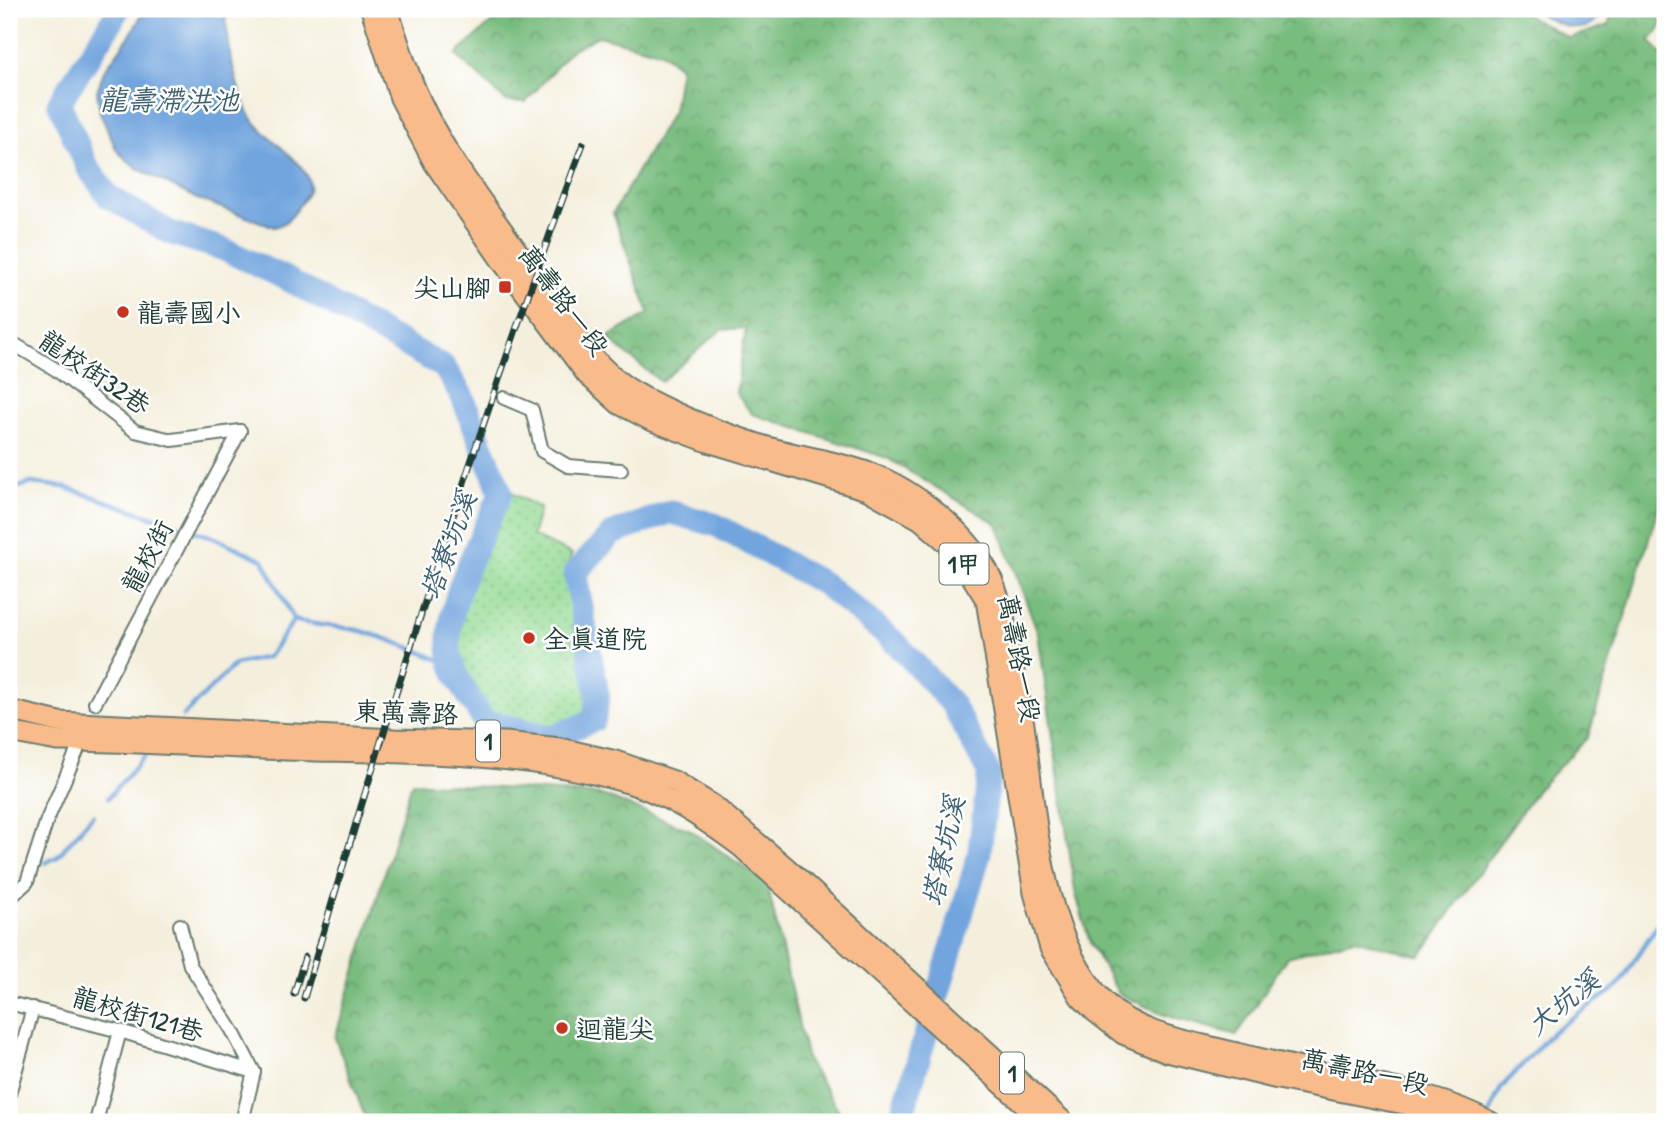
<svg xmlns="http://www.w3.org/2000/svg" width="1674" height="1131" viewBox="0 0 1674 1131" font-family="'Patrick Hand','LXGW WenKai TC',sans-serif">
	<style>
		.grass { fill: url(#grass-dots); stroke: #5a8c64; stroke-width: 2 }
		.forest { fill: url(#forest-crowns); stroke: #4c7c59; stroke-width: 2 }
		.water { fill: #72a5de; stroke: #487189; stroke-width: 2 }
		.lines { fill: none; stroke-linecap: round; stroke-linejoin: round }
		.stream { stroke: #72a5de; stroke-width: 4.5 }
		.river { stroke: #72a5de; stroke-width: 24 }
		.street-casing { stroke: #6a7b6f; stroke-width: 16 }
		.primary-casing { stroke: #6a7b6f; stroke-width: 23 }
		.street { stroke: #fff; stroke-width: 12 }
		.primary { stroke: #fabb8b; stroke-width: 19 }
		.rail-casing { stroke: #1f3d34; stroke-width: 7 }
		.rail { stroke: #fff; stroke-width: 4.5; stroke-dasharray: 13; stroke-linecap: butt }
		.poi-dot { fill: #c8321e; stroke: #fff; stroke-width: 2.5 }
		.labels { text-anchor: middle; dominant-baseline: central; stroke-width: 5; stroke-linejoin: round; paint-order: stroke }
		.shield { fill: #fff; stroke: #627771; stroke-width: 2 }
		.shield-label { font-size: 24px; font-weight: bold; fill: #1f3d34 }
		.poi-label { font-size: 26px; fill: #1f3d34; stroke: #fff; text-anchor: start }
		.street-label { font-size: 26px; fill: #1f3d34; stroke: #fff }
		.water-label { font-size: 28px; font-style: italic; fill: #3c6170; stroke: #fff }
	</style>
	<defs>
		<pattern id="grass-dots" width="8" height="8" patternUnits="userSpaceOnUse" patternTransform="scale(1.75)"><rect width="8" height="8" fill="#96dc95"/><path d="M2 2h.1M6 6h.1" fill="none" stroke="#7ab47a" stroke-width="1.8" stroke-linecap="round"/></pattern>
		<pattern id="forest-crowns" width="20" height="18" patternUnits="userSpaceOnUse" patternTransform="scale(1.75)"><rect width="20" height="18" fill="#78bc7e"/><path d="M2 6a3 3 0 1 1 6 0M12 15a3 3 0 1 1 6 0" fill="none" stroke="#629a68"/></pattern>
	</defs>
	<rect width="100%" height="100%" fill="#fff"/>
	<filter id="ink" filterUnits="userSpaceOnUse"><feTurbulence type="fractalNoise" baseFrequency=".0143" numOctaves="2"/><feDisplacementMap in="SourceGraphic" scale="14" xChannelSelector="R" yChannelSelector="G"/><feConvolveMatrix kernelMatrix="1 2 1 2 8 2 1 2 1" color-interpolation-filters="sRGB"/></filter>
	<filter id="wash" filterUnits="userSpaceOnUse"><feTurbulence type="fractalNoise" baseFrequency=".00686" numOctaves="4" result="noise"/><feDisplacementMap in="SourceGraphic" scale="28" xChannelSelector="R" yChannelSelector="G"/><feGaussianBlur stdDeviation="1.57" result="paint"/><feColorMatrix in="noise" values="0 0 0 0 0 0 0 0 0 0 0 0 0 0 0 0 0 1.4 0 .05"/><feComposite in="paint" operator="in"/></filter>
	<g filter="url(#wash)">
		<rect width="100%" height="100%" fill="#f4efdd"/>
		<path class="grass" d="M508 491 540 508 532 536 572 554 566 570 589 692 587 715 553 730 492 718C479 696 463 675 457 650 448 615 493 527 508 491Z"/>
		<g class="forest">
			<path d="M506 9H1516L1569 38 1609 25 1611 9H1665V21L1650 41 1665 58V480L1660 503 1588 737 1537 790 1420 956 1354 939 1287 957 1237 1035 1167 1016 1119 994 1090 943 1075 891 1038 633 997 524 887 458 752 414 736 393 746 328 721 330 661 382 607 338 649 313 613 213 673 111 680 67 661 52 598 36 571 50 526 102 506 101 456 55Z"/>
			<path d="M412 782 602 795 690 830 767 883 807 1060 846 1122H367L335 1038Z"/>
		</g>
		<g class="water">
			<path d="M145 9H224C229 40 231 75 245 104 248 112 253 121 259 127 271 141 314 169 309 188 308 195 302 202 298 207 292 217 286 224 274 227L195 198 135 167 117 151 100 113 97 91 104 71 131 34Z"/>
			<path d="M1529 9H1600C1592 46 1548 19 1529 9Z"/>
		</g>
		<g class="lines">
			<g class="stream">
				<path d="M9 490 31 483 64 487 215 538 263 560 294 620C318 627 341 625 365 632 394 641 425 653 453 666"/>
				<path d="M183 716 235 664 268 657 294 620"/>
				<path d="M108 798 149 751"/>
				<path d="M45 863 57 857 93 815"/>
				<path d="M9 881 17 877"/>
				<path d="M1489 1115 1501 1088 1552 1032 1618 986 1665 913"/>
			</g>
			<path class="river" d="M118 9 109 26 59 103 88 168 109 197 171 233 223 249 287 279 444 367 462 396 501 493C481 540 438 613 452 664 458 683 474 703 484 721L552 737 594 720 598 697 575 573 612 534 670 512 716 525 824 584 896 643 952 704 989 773 979 855 900 1122"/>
		</g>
	</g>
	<g filter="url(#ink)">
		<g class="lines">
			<g class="street-casing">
				<g id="street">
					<path d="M9 341 55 369 135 431 172 440 240 431"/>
					<path d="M504 398 532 410 542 451 568 466 621 470"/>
					<path d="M95 703 240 431"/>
					<path d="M9 899 27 882 47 820 77 751"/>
					<path d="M180 925 190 965 232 1030 254 1072"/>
					<path d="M9 1003 120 1031 254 1072 242 1122"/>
					<path d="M9 1094 33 1008"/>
					<path d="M96 1122 120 1031"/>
				</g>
			</g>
			<g class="primary-casing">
				<g id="primary">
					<path d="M371 9 400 98 434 163 503 263 587 375 619 404 650 420 708 442 867 490 921 520 954 549 986 600 1034 893 1050 948 1080 997 1095 1012 1123 1034 1167 1052 1278 1079 1424 1108 1459 1122"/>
					<path d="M388 9C399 44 410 81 427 114 453 166 490 211 523 259 554 302 587 364 633 391 672 414 718 431 761 445 797 456 835 460 870 473 913 488 966 531 988 571 1003 599 1007 633 1012 663 1017 686 1022 709 1025 732 1037 819 1041 935 1105 1002 1132 1030 1179 1039 1216 1048 1261 1059 1306 1069 1351 1079 1400 1089 1447 1098 1491 1122"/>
					<path d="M9 710 59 722 395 739 505 742 560 748 616 761 674 781 713 805 787 868 1064 1122"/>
					<path d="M9 732 57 741C143 741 230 749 316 751 420 753 531 753 631 784 672 797 707 822 741 847L1044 1122"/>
				</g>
			</g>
			<use href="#street" class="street"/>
			<use href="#primary" class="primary"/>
			<g class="rail-casing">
				<g id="rail">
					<path d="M294 994 305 957"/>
					<path d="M304 998C388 710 478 425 583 144"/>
				</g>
			</g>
			<use href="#rail" class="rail"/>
		</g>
	</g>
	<g class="poi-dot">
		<rect x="498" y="280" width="14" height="14" rx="3.5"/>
		<circle cx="123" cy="312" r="7"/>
		<circle cx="529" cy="638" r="7"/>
		<circle cx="562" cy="1028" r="7"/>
	</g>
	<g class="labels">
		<g class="shield">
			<rect x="939.5" y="543.5" width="49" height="41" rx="5"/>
			<rect x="476" y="720.5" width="24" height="41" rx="5"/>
			<rect x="1000" y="1052.5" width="24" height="41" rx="5"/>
		</g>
		<g class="shield-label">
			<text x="964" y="564">1甲</text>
			<text x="488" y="741">1</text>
			<text x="1012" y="1073">1</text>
		</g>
		<g class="poi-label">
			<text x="491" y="287" text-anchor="end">尖山腳</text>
			<text x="137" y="312">龍壽國小</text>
			<text x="543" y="638">全真道院</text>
			<text x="576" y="1028">迴龍尖</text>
		</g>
		<g class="street-label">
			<text transform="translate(564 300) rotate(53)">萬壽路一段</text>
			<text transform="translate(95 372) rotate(34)">龍校街32巷</text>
			<text transform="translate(147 556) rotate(-62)">龍校街</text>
			<text transform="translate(1020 658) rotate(79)">萬壽路一段</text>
			<text transform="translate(406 712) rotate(2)">東萬壽路</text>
			<text transform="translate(138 1014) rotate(16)">龍校街121巷</text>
			<text transform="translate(1365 1071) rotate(12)">萬壽路一段</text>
		</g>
		<g class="water-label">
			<text x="169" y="100">龍壽滯洪池</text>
			<text transform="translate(448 545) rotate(-70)">塔寮坑溪</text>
			<text transform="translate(943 851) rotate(-78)">塔寮坑溪</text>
			<text transform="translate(1563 1002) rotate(-39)">大坑溪</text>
		</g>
	</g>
	<rect width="1674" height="1131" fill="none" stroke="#fff" stroke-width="35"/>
</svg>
